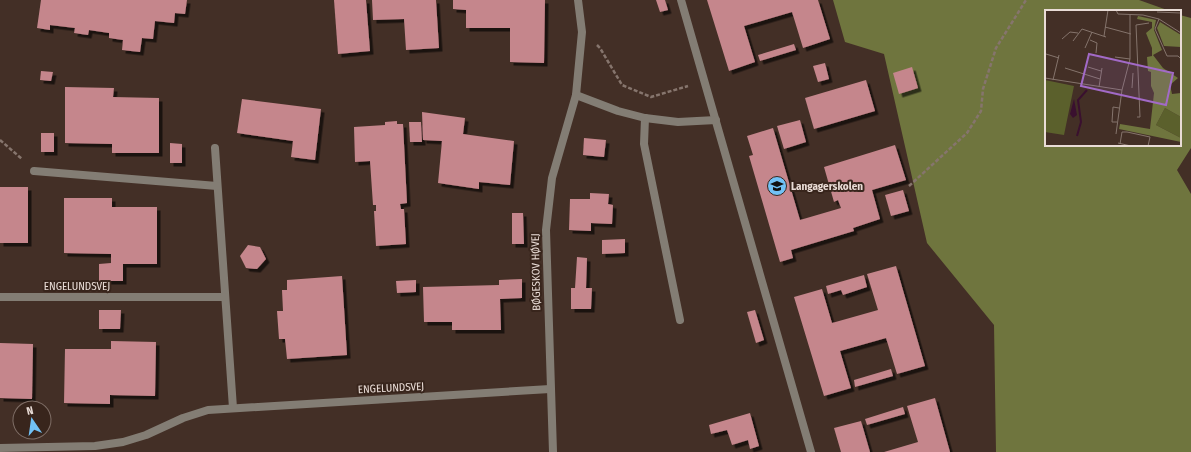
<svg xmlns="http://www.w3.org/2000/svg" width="1191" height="452" viewBox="0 0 1191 452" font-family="'Fira Sans Condensed',sans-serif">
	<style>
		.forest { fill: #6f753e }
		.building { fill: #c5868c; filter: url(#shadow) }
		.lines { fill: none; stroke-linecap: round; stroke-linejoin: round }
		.path { stroke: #86756d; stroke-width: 2.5; stroke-dasharray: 4 2; stroke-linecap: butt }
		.lane { stroke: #837d74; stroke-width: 8 }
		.street { stroke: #837d74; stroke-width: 8 }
		.labels { text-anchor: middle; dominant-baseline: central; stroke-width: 4; stroke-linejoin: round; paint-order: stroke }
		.poi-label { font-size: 11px; font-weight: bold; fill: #e9dcd6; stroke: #38251c; text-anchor: start }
		.street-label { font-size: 11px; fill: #e9dcd6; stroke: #38251c }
		.inset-river { fill: none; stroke: #3a102f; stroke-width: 2 }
		.inset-road { fill: none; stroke: #85746c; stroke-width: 1 }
		.view { fill: #a26ac7; fill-opacity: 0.15; stroke: #a26ac7; stroke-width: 2 }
		.inset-edge { fill: none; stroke: #e9dcd6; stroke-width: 2 }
	</style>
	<defs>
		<filter id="shadow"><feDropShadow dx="3.5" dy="3.5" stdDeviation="0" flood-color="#0009"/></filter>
	</defs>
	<rect width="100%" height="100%" fill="#432f26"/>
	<path class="forest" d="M833 0H1139L1170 11H1046V145H1180V15L1191 18V148L1177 170 1191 194V452H996L994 325 927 243 884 54 845 42Z"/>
	<g class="building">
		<path d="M41 0H187L185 14 175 13 174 23 155 21 153 39 142 38 140 52 122 50 123 40 109 38V33L89 30 88 35 74 33 75 28 50 25V30L37 28Z"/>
		<path d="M334 0H366L370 51 338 54Z"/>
		<path d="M372 0H436L439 48 406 50 404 19 373 20Z"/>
		<path d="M453 0H545L544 63 510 62V28H466V10L453 9Z"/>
		<path d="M656 0H665L668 10 660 12Z"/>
		<path d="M707 0H818L830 39 803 48 792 12 744 26 755 62 729 71Z"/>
		<path d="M794 44 796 50 760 61 758 55Z"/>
		<path d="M825 63 829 79 818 82 813 66Z"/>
		<path d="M912 67 918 88 899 94 893 73Z"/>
		<path d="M41 71 53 72 51 81 40 80Z"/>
		<path d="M866 80 875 111 814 129 805 98Z"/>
		<path d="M65 87 114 88 113 97 159 98V153H112V144L65 143Z"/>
		<path d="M242 99 321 109 315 160 291 157 293 141 237 133Z"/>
		<path d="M422 112 465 118 463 134 514 141 510 185 479 182V189L438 183 442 141 423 140Z"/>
		<path d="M800 120 806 142 784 149 777 126Z"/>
		<path d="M397 121V124H403L407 203 400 204 401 209H404L406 244 376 246 374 211H376V205H373L370 161 355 162 354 127 385 125V122Z"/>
		<path d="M409 122H421L422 142H410Z"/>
		<path d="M773 128 800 220 841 208 838 200 834 202 824 167 895 145 906 180 872 190 880 219 853 228 854 231 791 250 793 258 780 262 749 156 753 155 747 136Z"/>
		<rect x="41" y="133" width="13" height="19"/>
		<path d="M584 138 606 140 604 157 583 155Z"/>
		<path d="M170 143 182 144V163H170Z"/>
		<rect x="0" y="187" width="28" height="56"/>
		<path d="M903 190 909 211 891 216 885 195Z"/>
		<path d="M590 193 609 194 608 204 613 205 612 224 591 223V231L569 230 570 199H590Z"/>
		<path d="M64 198H112V207H157V264H123V281H99V264L111 263V254L64 253Z"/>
		<path d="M512 213H523L524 244H512Z"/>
		<path d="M625 239V253L602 254V240Z"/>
		<path d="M248 245 260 247 266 259 257 269 246 268 240 256Z"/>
		<path d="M577 257 587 258 586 288H592L591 309H571V288H575Z"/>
		<path d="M896 266 925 366 897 374 886 338 840 351 851 388 824 396 794 297 822 289 832 323 878 310 867 274Z"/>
		<path d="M864 275 867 287 843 295 841 290 828 294 826 286Z"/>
		<path d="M342 276 347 355 287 359 285 339H279L277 311H283L282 290H287V280Z"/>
		<path d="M522 279V298L500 299 501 330H452V322H424L423 287 499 285V280Z"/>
		<path d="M416 280V292L397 293 396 281Z"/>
		<path d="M99 310H121L120 329H99Z"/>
		<path d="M755 310 764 340 756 343 747 312Z"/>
		<path d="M111 341 156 342 155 396 110 395V404L64 403 65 349H111Z"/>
		<path d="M0 343 33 344 32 399 0 398Z"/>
		<path d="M891 369 893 376 855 387 854 380Z"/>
		<path d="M935 398 950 452H884L918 442 907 406Z"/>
		<path d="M903 407 905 414 867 425 865 419Z"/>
		<path d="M750 413 759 446 750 449 748 440 732 445 727 430 711 434 709 425Z"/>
		<path d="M861 421 870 452H841L834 428Z"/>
	</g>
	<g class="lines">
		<g class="path">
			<path d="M597 45 600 48 622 85 651 97 688 86"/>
			<path d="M0 140 22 159"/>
			<path d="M909 186 967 133 981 111 983 89 996 48 1026 0"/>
		</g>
		<path class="lane" d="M645 118 644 144 680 320"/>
		<g class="street">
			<path d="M681 0C725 150 768 301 811 452"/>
			<path d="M576 95 618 111 645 118 678 122 716 120"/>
			<path d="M215 148 233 408"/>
			<path d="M34 171 217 186"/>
			<path d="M0 297H225"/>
			<path d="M0 448 95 446 123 442 146 435 183 418 208 410 550 389"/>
			<path d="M553 452 546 230 552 178 576 95 582 32 578 0"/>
		</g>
	</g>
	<defs>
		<g id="school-disc" transform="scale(1)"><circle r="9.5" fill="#71c1f5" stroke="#38251c"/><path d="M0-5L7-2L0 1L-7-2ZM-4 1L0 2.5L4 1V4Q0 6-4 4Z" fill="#111"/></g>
	</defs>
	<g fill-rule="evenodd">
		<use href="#school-disc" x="777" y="186"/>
	</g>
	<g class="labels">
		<g class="poi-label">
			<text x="791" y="186">Langagerskolen</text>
		</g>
		<g class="street-label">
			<text transform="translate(536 272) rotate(-91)">BØGESKOV HØVEJ</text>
			<text x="77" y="286">ENGELUNDSVEJ</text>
			<text transform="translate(391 388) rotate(-3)">ENGELUNDSVEJ</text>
		</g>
	</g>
	<g transform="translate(1045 10)">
		<rect width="136" height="136" fill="#432f26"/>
		<path d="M0 70 29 76 19 125 0 122ZM120 98 136 107V128L111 115Z" fill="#5b602c"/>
		<path d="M93 6 111 10 109 20 117 40 108 45 118 58 133 68 125 75 127 84 136 83V107L120 98 111 115 136 128V132L74 119 75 114 105 119 109 83 106 76V62L103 61 102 47 107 46V38L101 23 107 18V12L92 9ZM115 12 136 25V37L119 36 112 18Z" fill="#6f753e"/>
		<path d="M29 89 32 105 28 108 25 104Z" fill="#3a102f"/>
		<path class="inset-river" d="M32 126 36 112 33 90 42 80"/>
		<path class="inset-road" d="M71 0 73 4 98 5 114 9 136 23M112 2 136 3M114 9 110 19 122 46H133L136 49M60 17 86 24M59 26 63 0M17 29 25 22 33 23M45 30 52 33 51 43M28 31 37 19 61 27M40 38 47 22M1 44 14 48M70 47 85 49M43 57 56 61M20 58 55 69M0 68 77 80M8 70 14 45M54 77 57 58M87 78 88 63M92 107H95L91 15 104 13M72 112H67L68 97 74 98M71 124 77 80 85 49V4M73 133 86 136M75 134 77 122H82L105 127 103 136"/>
		<path class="view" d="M44 44 128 63 121 95 36 76Z"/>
		<rect width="136" height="136" class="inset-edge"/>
	</g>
	<g transform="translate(32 420) rotate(347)"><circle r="19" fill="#38251c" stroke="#7f6e66"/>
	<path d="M0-3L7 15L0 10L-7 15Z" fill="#71c1f5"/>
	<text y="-6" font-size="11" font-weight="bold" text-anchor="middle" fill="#e9dcd6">N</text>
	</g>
</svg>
